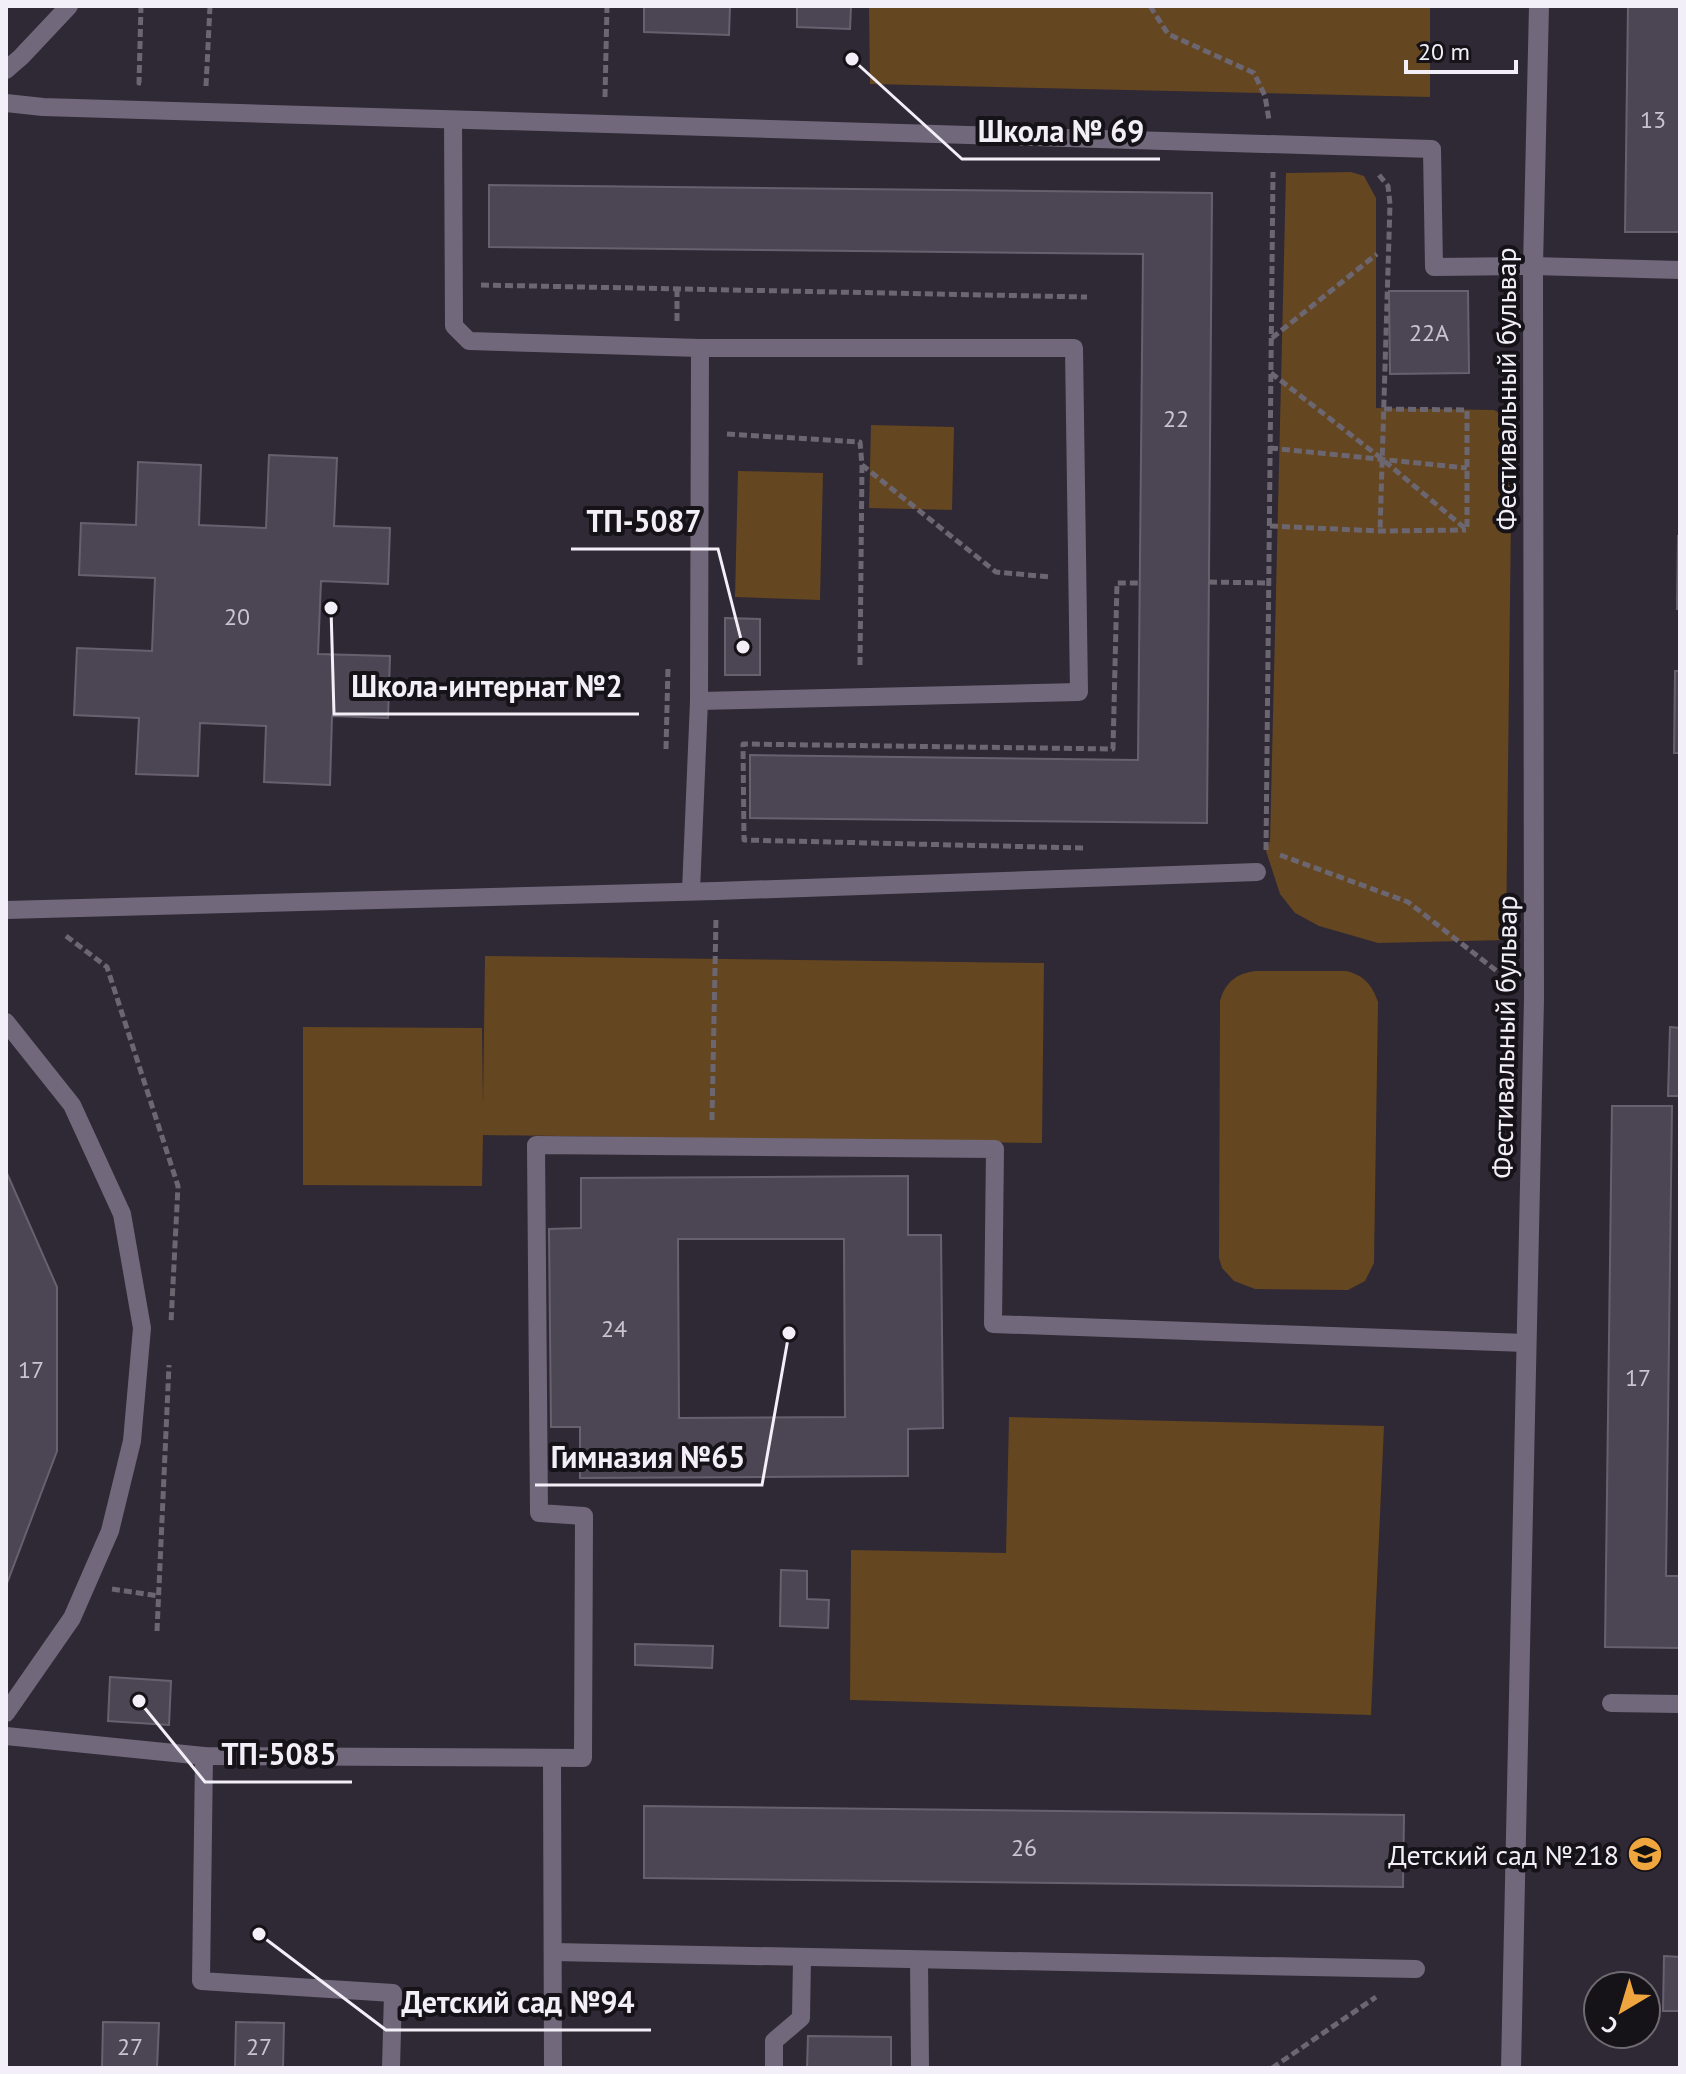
<svg xmlns="http://www.w3.org/2000/svg" width="1686" height="2074" viewBox="0 0 1686 2074" font-family="'PT Sans',sans-serif">
	<style>
		.green { fill: #644620 }
		.building { fill: #4c4553; stroke: #68606f; stroke-width: 2; fill-rule: evenodd }
		.lines { fill: none; stroke-linecap: round; stroke-linejoin: round }
		.path { stroke: #6c6671; stroke-width: 5; stroke-dasharray: 8 4; stroke-linecap: butt }
		.service { stroke: #72687b; stroke-width: 18 }
		.pedestrian { stroke: #72687b; stroke-width: 20 }
		.labels { text-anchor: middle; dominant-baseline: central; stroke-width: 8; stroke-linejoin: round; paint-order: stroke }
		.number-label { font-size: 24px; fill: #c9c4cf }
		.street-label { font-size: 28px; fill: #f3eff8; stroke: #151218 }
		.poi-label { font-size: 28px; fill: #f3eff8; stroke: #151218; text-anchor: end }
		.leader { fill: none; stroke: #f3eff8; stroke-width: 3 }
		.callout-dot { fill: #f3eff8; stroke: #151218; stroke-width: 3 }
		.callout-label { font-size: 30px; text-anchor: middle; font-weight: bold; fill: #f3eff8; stroke: #151218; stroke-width: 8; stroke-linejoin: round; paint-order: stroke }
	</style>
	<rect width="100%" height="100%" fill="#2f2835"/>
	<g class="green">
		<path d="M869 6H1430V97L870 84Z"/>
		<path d="M1351 172 1364 176 1376 198V408L1494 410 1509 418 1512 431 1506 940 1378 943 1319 926 1295 913 1280 894 1266 851 1270 841 1286 173Z"/>
		<path d="M871 425 954 427 952 510 869 508Z"/>
		<path d="M738 471 823 473 820 600 735 597Z"/>
		<path d="M485 956 1044 963 1042 1143 483 1135 482 1186 303 1185V1027L482 1028 483 1104Z"/>
		<path d="M1256 971H1346C1364 975 1372 985 1378 1002L1374 1263 1365 1281 1348 1290 1255 1289 1234 1281 1222 1268 1219 1258 1220 1001C1225 982 1237 973 1256 971Z"/>
		<path d="M1009 1417 1384 1426 1371 1715 850 1700 851 1550 1006 1553Z"/>
	</g>
	<g class="building">
		<path d="M644 6H730L729 35 644 32Z"/>
		<path d="M797 6H851L850 29 797 27Z"/>
		<path d="M1628 6H1680V232H1625Z"/>
		<path d="M489 185 1212 193 1207 823 750 818V755L1138 760 1143 254 489 247Z"/>
		<path d="M1389 291H1468L1469 373 1390 374Z"/>
		<path d="M269 455 337 458 334 526 390 528 388 584 321 581 318 654 390 656 388 718 332 716 330 785 264 782 266 726 200 723 198 776 136 774 139 718 74 715 77 648 152 651 155 578 79 575 81 523 136 525 138 462 201 465 199 525 266 528Z"/>
		<path d="M1678 536H1680V609H1677Z"/>
		<path d="M725 618 760 619V675H725Z"/>
		<path d="M1675 671H1680V753H1674Z"/>
		<path d="M1670 1027 1680 1028V1096H1668Z"/>
		<path d="M1612 1106H1672L1666 1576H1680V1648L1605 1647Z"/>
		<path d="M6 1171 57 1287V1451L6 1586Z"/>
		<path d="M908 1176V1235H941L943 1428 908 1429V1476L580 1478V1427H551L549 1229 581 1228V1178ZM678 1239H844L845 1417 679 1418Z"/>
		<path d="M781 1570 807 1571V1599L829 1600 828 1628 780 1626Z"/>
		<path d="M635 1644 713 1646 712 1668 635 1665Z"/>
		<path d="M110 1677 171 1681 169 1725 108 1721Z"/>
		<path d="M644 1806 1404 1815 1403 1887 644 1878Z"/>
		<path d="M1664 1956 1680 1957V2011H1663Z"/>
		<path d="M103 2022 159 2023 157 2068H102Z"/>
		<path d="M236 2022 284 2023 283 2068H235Z"/>
		<path d="M808 2036 891 2037V2068H807Z"/>
	</g>
	<g class="lines">
		<g class="path">
			<path d="M1150 6 1168 34 1254 73 1265 96 1269 120"/>
			<path d="M141 83H139L141 6"/>
			<path d="M206 86 210 6"/>
			<path d="M605 97 607 6"/>
			<path d="M1379 175 1388 186 1390 204 1380 531"/>
			<path d="M481 285 1087 297"/>
			<path d="M677 321V289"/>
			<path d="M1272 338 1377 254"/>
			<path d="M1271 373 1382 459 1467 530"/>
			<path d="M1384 409 1467 410V530"/>
			<path d="M727 434 860 442 862 465 996 572 1050 577"/>
			<path d="M1270 448 1467 468"/>
			<path d="M1270 526 1380 531 1466 530"/>
			<path d="M1209 582 1269 583"/>
			<path d="M860 665 862 466"/>
			<path d="M666 749 668 667"/>
			<path d="M1083 848 744 840 743 744 1113 749 1117 583H1140"/>
			<path d="M1266 850 1273 172"/>
			<path d="M1280 855 1408 902 1507 979"/>
			<path d="M66 936 107 967 178 1186 171 1323"/>
			<path d="M712 1120 716 918"/>
			<path d="M112 1589 159 1596"/>
			<path d="M157 1631 169 1365"/>
			<path d="M1272 2068 1376 1997"/>
		</g>
		<g class="service">
			<path d="M6 70 21 57 69 6"/>
			<path d="M6 103 43 107 1432 149 1434 267 1533 266 1680 270"/>
			<path d="M453 120 454 326 469 341 700 348H1074L1079 692 699 701"/>
			<path d="M691 891 699 701 700 348"/>
			<path d="M6 910 716 891 1257 872"/>
			<path d="M6 1022 72 1105 122 1214 142 1328 132 1441 110 1531 72 1618 6 1713"/>
			<path d="M1611 1703 1680 1704"/>
			<path d="M6 1736 204 1756 583 1758 584 1516 539 1513 536 1145 995 1149 993 1324 1526 1343"/>
			<path d="M204 1756 201 1981 393 1993 391 2068"/>
			<path d="M552 1760 553 2068"/>
			<path d="M553 1952 1416 1969"/>
			<path d="M919 1960 920 2068"/>
			<path d="M774 2068V2041L801 2018 802 1958"/>
		</g>
		<path class="pedestrian" d="M1511 2068 1534 999 1533 266 1539 6"/>
	</g>
	<defs>
		<g id="school-disc" transform="scale(1.8)"><circle r="9.5" fill="#f0a63f" stroke="#151218"/><path d="M0-5L7-2L0 1L-7-2ZM-4 1L0 2.5L4 1V4Q0 6-4 4Z" fill="#111"/></g>
	</defs>
	<g fill-rule="evenodd">
		<use href="#school-disc" x="1645" y="1854"/>
	</g>
	<g class="labels">
		<g class="number-label">
			<text x="1653" y="119">13</text>
			<text x="1429" y="332">22А</text>
			<text x="1176" y="418">22</text>
			<text x="237" y="616">20</text>
			<text x="614" y="1328">24</text>
			<text x="31" y="1369">17</text>
			<text x="1638" y="1377">17</text>
			<text x="1024" y="1847">26</text>
			<text x="130" y="2046">27</text>
			<text x="259" y="2046">27</text>
		</g>
		<g class="street-label">
			<text transform="translate(1505 389) rotate(-90)">Фестивальный бульвар</text>
			<text transform="translate(1504 1037) rotate(-89)">Фестивальный бульвар</text>
		</g>
		<g class="poi-label">
			<text x="1619" y="1854">Детский сад №218</text>
		</g>
	</g>
	<path class="leader" d="M852 59L962 159H1160M743 647L718 549H571M331 608L334 714H639M789 1333L762 1485H535M139 1701L205 1782H352M259 1934L386 2030H651"/>
	<g class="callout-dot">
		<circle cx="852" cy="59" r="8"/>
		<circle cx="743" cy="647" r="8"/>
		<circle cx="331" cy="608" r="8"/>
		<circle cx="789" cy="1333" r="8"/>
		<circle cx="139" cy="1701" r="8"/>
		<circle cx="259" cy="1934" r="8"/>
	</g>
	<g class="callout-label">
		<text x="1061" y="142">Школа № 69</text>
		<text x="644" y="532">ТП-5087</text>
		<text x="487" y="697">Школа-интернат №2</text>
		<text x="648" y="1468">Гимназия №65</text>
		<text x="279" y="1765">ТП-5085</text>
		<text x="518" y="2013">Детский сад №94</text>
	</g>
	<rect width="1686" height="2074" fill="none" stroke="#f3eff8" stroke-width="16"/>
	<g transform="translate(1622 2010) rotate(218)"><circle r="38" fill="#151218" stroke="#6e6a72" stroke-width="2"/>
	<path d="M0-6L14 30L0 20L-14 30Z" fill="#f0a63f"/>
	<text y="-12" font-size="22" font-weight="bold" text-anchor="middle" fill="#f3eff8">С</text>
	</g>
	<path d="M1406 60v12h110v-12" fill="none" stroke="#f3eff8" stroke-width="4"/>
	<text x="1418" y="60" font-size="24" fill="#f3eff8" stroke="#151218" stroke-width="6" paint-order="stroke">20 m</text>
</svg>
